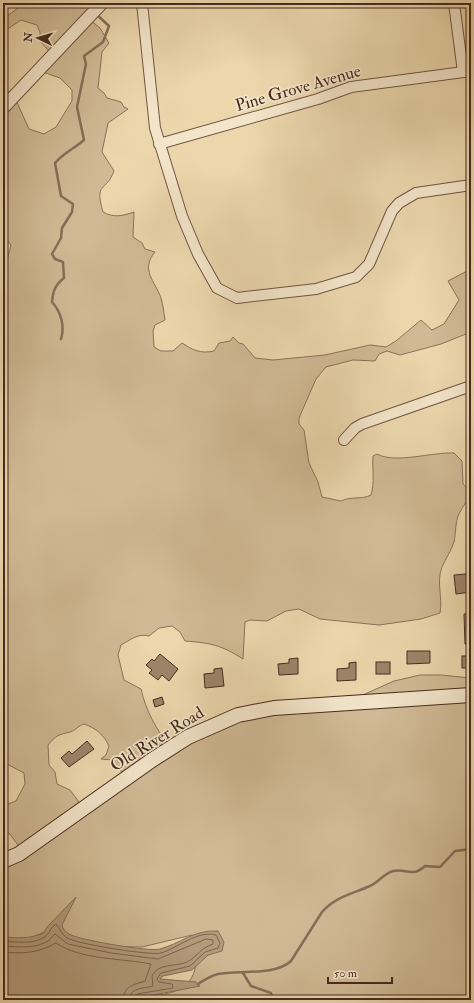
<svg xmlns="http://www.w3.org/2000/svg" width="474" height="1003" viewBox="0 0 474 1003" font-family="'IM FELL Double Pica',serif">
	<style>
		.green { fill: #d0ba95; stroke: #8c725a; fill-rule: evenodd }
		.water { fill: #b49c7d; stroke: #886e57 }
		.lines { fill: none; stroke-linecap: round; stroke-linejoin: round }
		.shore { stroke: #7e634e; stroke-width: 1 }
		.stream { stroke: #886e57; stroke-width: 2.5 }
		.building { fill: #9d8469; stroke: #472a1f }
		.minor-casing { stroke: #705542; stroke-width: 12 }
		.tertiary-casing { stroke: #705542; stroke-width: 14 }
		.secondary-casing { stroke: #472a1f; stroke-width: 16 }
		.minor { stroke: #f3e5ca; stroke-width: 10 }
		.tertiary { stroke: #f3e5ca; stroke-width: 12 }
		.secondary { stroke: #f3e5ca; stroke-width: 14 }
		.rail { stroke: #472a1f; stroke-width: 2.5; stroke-dasharray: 7 7; stroke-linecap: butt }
		.labels { text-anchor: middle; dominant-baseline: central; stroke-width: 3.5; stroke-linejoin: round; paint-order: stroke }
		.street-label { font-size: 17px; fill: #472a1f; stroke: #f3e5ca }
	</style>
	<rect width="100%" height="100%" fill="#ecd7ad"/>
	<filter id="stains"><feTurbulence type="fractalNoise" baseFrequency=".005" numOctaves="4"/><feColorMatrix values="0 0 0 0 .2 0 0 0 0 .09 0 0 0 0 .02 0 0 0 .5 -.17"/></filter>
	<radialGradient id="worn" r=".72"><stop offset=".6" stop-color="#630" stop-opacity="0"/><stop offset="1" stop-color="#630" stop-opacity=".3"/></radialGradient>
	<path class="green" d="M25 3H103L90 20 100 28 109 43 102 52 98 88 104 93 107 98 121 102 124 107 128 109 108 123 102 152 114 171C106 193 94 181 103 212 113 218 123 216 134 212L133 237 142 243 145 249 155 252C140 270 155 281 161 298 163 305 164 313 165 320L155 325 153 331 154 347 161 351H173L182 343C193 350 200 354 214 351L219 343 230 341 233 337 239 343 243 344 255 358 273 360 325 355 370 345 386 347 396 341 421 320 432 330 444 324 459 300 448 281 471 269V332L441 344 400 355 387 351 379 354 375 361 353 360 326 367 316 379 299 418V424L304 430 309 463 318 482 322 497 341 501C351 496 361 500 371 495 375 482 372 469 373 456L377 454C395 464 432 452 454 453L462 461 463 484 468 489C469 503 464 503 459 514 455 522 456 533 454 542 451 551 446 558 442 567 436 582 443 598 440 613L421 619 379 625 320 619 299 609 286 611 267 621 250 620 245 622 243 659C221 645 211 643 185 641L180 632 172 626 159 628 149 636C138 633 130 640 121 645L118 655 124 680 141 689C146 711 156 729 170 747L233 718 356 698 394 681 420 675H441L471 678V1000H125C152 993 195 1001 196 960 196 952 193 943 192 935L142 947 93 946 76 944 55 927 22 942 3 937V861L21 849 9 833 3 832V802L8 804 16 801 25 784 24 773 3 762V356L5 350 3 346V264L7 260 11 245 3 236V110L15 98 29 129 44 134 56 127 72 101V90L60 78 40 71 54 57 40 41V32L37 25 21 20 3 32V19ZM84 724C96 728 104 735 109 746L106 755 101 759 112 760 125 776 82 806 70 790 57 784 55 772 49 765 48 745C56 735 58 735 70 732 75 731 79 725 84 724Z"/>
	<path class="water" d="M76 897 62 925C63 929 65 932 69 934 78 940 150 952 160 949 182 943 192 930 218 931L224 942 222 951 208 955 192 970 163 976 160 979 196 982 200 986 128 1000H3V937C18 938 29 939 44 933L47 927Z"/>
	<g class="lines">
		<g class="shore">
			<path d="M3 941C16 942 35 945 46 936 50 932 51 927 56 924 60 929 62 935 67 938 77 944 152 956 161 953 178 948 197 930 216 935L220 943 218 948 205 952 190 966 161 973 157 979 159 982 172 984 173 988 137 994 134 1000"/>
			<path d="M3 946C18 947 35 949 48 941 51 939 52 936 55 934L68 944 111 953 158 959 206 939 213 940V944C199 949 197 957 187 962 175 967 158 963 152 976L153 986C143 989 130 987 129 1000"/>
			<path d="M3 952C23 954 38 953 56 943 81 960 121 958 151 964L145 981C134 985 124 985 123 1000"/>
		</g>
		<g class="stream">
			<path d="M82 3 91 9"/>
			<path d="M61 339C65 326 61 312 52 302 53 291 55 285 64 278L63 262 55 259 52 254 61 238 62 228 72 212 73 204 61 196 55 163C62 154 75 148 84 140L77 107 86 64 84 56 103 42 109 26 96 14"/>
			<path d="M243 973 251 986 271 993 273 1000"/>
			<path d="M198 984C204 980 210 976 218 974 238 970 275 976 291 961L322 912C335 897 352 894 370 886 379 882 383 874 393 871 406 868 412 878 425 866L440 867 455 851 471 849"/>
		</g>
	</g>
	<g class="building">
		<path d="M466 574 467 581H470L471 592 456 594 454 575Z"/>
		<path d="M464 614H471V644H465Z"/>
		<path d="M407 651H430V663L407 664Z"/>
		<path d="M160 654 178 669 169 681 162 675 158 680 149 673 152 670 146 665 152 659 154 661Z"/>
		<rect x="462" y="656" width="9" height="12"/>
		<path d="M298 658V674L279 675 278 664 289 663V659Z"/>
		<path d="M356 662V680L337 681V669L349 668V663Z"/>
		<rect x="376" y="662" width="14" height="12"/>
		<path d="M222 668 224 686 205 688 204 674 214 673V669Z"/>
		<path d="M162 697 164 704 155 707 153 700Z"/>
		<path d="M87 741 94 749 69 767 61 758 69 751 72 754Z"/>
	</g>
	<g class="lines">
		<g class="minor-casing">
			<g id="minor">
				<path d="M142 3 155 128 182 216 198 254 217 288 237 298 316 289 356 277 369 264 392 211 399 203 416 193 471 185"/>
				<path d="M454 3 463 72"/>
				<path d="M159 144 318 99 351 87 471 71"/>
				<path d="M344 440 355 428 362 424 471 386"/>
			</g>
		</g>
		<g class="tertiary-casing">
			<path id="tertiary" d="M3 108 102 3"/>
		</g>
		<g class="secondary-casing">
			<path id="secondary" d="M3 861 19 854 152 760 188 737 238 715 274 708 471 695"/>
		</g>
		<use href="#minor" class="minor"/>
		<use href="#tertiary" class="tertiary"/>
		<use href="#secondary" class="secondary"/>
		<path class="rail" d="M3 8 9 3"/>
	</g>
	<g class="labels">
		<g class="street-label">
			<text transform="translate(298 88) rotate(-16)">Pine Grove Avenue</text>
			<text transform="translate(157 739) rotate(-32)">Old River Road</text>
		</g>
	</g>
	<rect width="474" height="1003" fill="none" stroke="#ecd7ad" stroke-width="16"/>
	<rect x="4" y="4" width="466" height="995" fill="none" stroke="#472a1f" stroke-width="2"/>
	<rect x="8" y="8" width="458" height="987" fill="none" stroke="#472a1f"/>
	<g transform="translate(38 38) rotate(275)" stroke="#f3e5ca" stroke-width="3" paint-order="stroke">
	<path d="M0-3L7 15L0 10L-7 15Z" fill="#472a1f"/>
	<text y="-6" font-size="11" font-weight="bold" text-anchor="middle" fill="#472a1f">N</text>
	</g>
	<path d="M328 977v6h64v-6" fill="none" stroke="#472a1f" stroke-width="2"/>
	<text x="334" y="977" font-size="12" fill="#472a1f" stroke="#f3e5ca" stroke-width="3" paint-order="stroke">50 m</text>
	<rect width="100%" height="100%" filter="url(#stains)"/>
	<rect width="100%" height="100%" fill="url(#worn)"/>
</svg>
